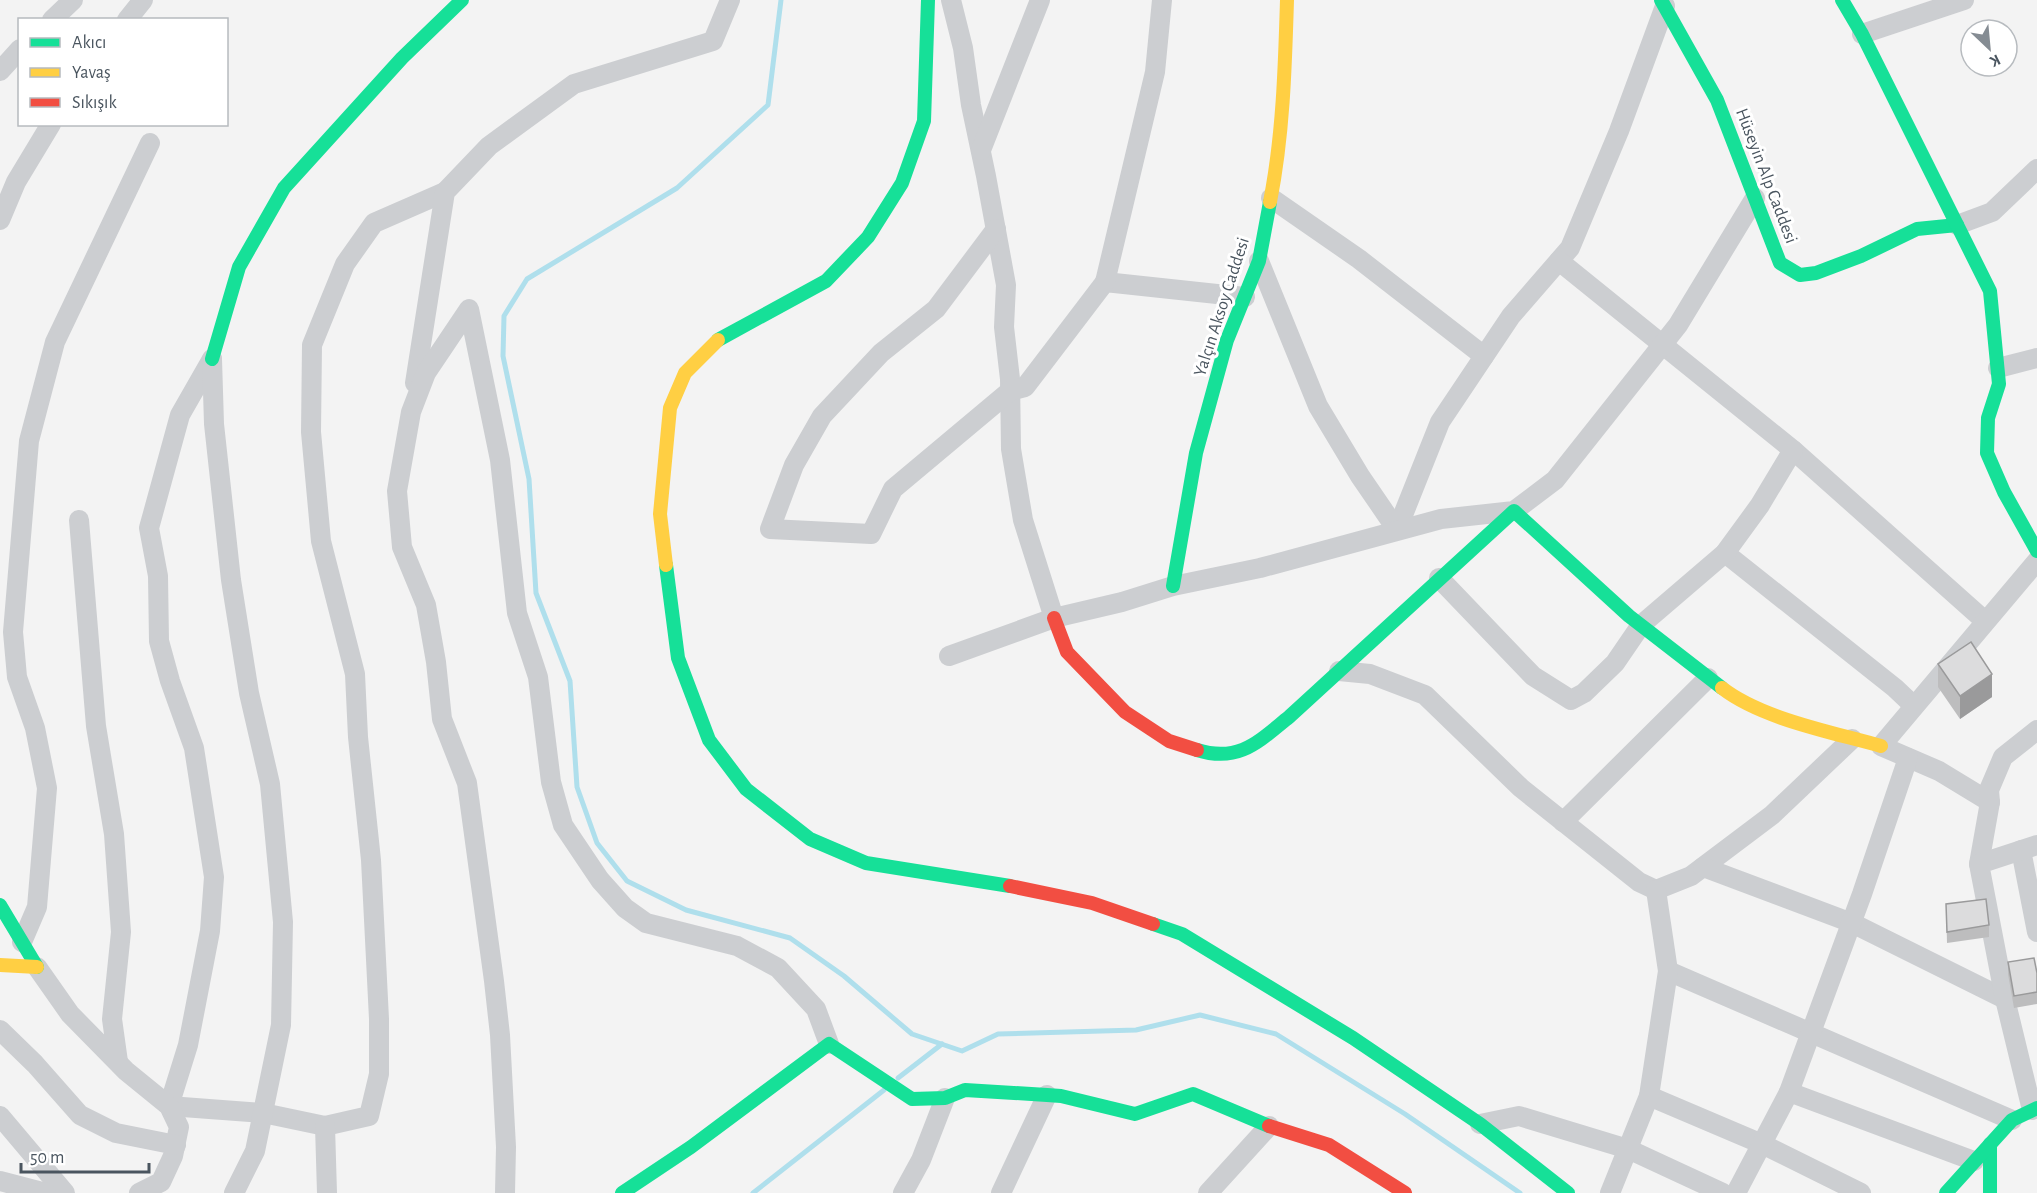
<svg xmlns="http://www.w3.org/2000/svg" width="2037" height="1193" viewBox="0 0 2037 1193" font-family="'Alegreya Sans',sans-serif">
	<style>
		.lines { fill: none; stroke-linecap: round; stroke-linejoin: round }
		.stream { stroke: #afdfec; stroke-width: 5 }
		.street { stroke: #ccced1; stroke-width: 20 }
		.fast { stroke: #16e098; stroke-width: 14 }
		.slow { stroke: #ffcf43; stroke-width: 14 }
		.jam { stroke: #f24e42; stroke-width: 14 }
		.wall { fill: #bdbdbe }
		.shaded-wall { fill: #9a9a9b }
		.building { fill: #dcdcdd; stroke: #9a9a9b; stroke-width: 1.5 }
		.labels { text-anchor: middle; dominant-baseline: central; stroke-width: 6; stroke-linejoin: round; paint-order: stroke }
		.street-label { font-size: 18px; fill: #4a555f; stroke: #fff }
	</style>
	<rect width="100%" height="100%" fill="#f3f3f3"/>
	<g class="lines">
		<g class="stream">
			<path d="M781 0 768 105 677 188 527 279 504 316 503 356 529 479 536 593 570 681 577 787 597 843 627 881 686 910 790 938 844 976 912 1034 962 1051 998 1034 1136 1030 1200 1015 1276 1034 1405 1114 1520 1193"/>
			<path d="M898 1078 942 1044"/>
			<path d="M753 1193 884 1090"/>
		</g>
		<g class="street">
			<path d="M951 0 963 48 971 105 986 176 1006 285 1004 327 1010 379 1011 449 1023 520 1054 618"/>
			<path d="M52 20 73 0"/>
			<path d="M127 20 143 0"/>
			<path d="M1862 34 1964 0"/>
			<path d="M0 71 20 49"/>
			<path d="M981 150 1040 0"/>
			<path d="M1271 198 1359 259 1484 356"/>
			<path d="M0 220 16 182 51 124"/>
			<path d="M1957 225 1992 212 2037 169"/>
			<path d="M996 229 936 309 881 353 822 416 794 465 770 529 871 534 893 489 1010 391 1025 387 1105 282 1245 297"/>
			<path d="M1259 261 1318 406 1360 476 1397 530"/>
			<path d="M1105 282 1155 72 1162 0"/>
			<path d="M212 359 180 415 149 528 158 576 159 641 170 681 194 748 214 877 210 931 188 1045 169 1106 263 1113 325 1126 369 1116 379 1074V1019L371 860 358 737 355 674 321 541 311 432 312 345 345 264 374 223 445 192"/>
			<path d="M212 359 214 424 231 580 249 693 270 784 283 922 281 1025 255 1151 234 1193"/>
			<path d="M1998 368 2037 358"/>
			<path d="M415 383 445 192 489 146 574 84 713 41 730 0"/>
			<path d="M1793 450 1985 621"/>
			<path d="M79 520 96 726 114 834 121 932 112 1019 118 1062"/>
			<path d="M1397 530 1440 422 1511 316 1570 248 1619 131 1665 6"/>
			<path d="M1725 553 1895 688 1914 706"/>
			<path d="M1439 578 1533 676 1571 700 1584 693 1615 663 1641 625 1725 553 1760 505 1793 450 1559 261"/>
			<path d="M949 656 1054 618 1122 602 1173 586 1260 568 1441 519 1514 511 1555 480 1678 325 1755 198"/>
			<path d="M1339 671 1370 674 1425 695 1521 788 1639 882 1656 890 1691 876 1772 815 1852 739"/>
			<path d="M1990 802 1939 771 1881 746 2037 561"/>
			<path d="M1563 822 1708 678"/>
			<path d="M2021 850 2037 932"/>
			<path d="M1979 864 1990 802 1989 790 2003 757 2037 730"/>
			<path d="M1703 867 1852 923 2005 999"/>
			<path d="M22 942 37 907 47 788 35 728 17 677 13 632 29 441 55 342 150 143"/>
			<path d="M37 967 70 1014 126 1071 169 1106 179 1127 173 1156 161 1182 139 1193"/>
			<path d="M1668 971 2012 1120"/>
			<path d="M0 1030 35 1064 80 1115 116 1133 176 1145"/>
			<path d="M1789 1092 1974 1161"/>
			<path d="M1649 1096 1762 1144 1861 1193"/>
			<path d="M2032 1110 2005 999 1979 864 2037 845"/>
			<path d="M0 1116 65 1193"/>
			<path d="M1480 1124 1519 1116 1628 1149 1723 1193"/>
			<path d="M325 1126 327 1193"/>
			<path d="M0 1181 46 1193"/>
			<path d="M505 1193 506 1147 500 1035 494 981 467 783 442 719 436 662 426 605 402 547 397 491 411 412 426 373 469 309 500 460 517 613 538 677 551 782 563 825 600 880 625 908 646 923 737 946 778 968 816 1009 829 1044"/>
			<path d="M903 1193 921 1160 945 1098"/>
			<path d="M1001 1193 1047 1095"/>
			<path d="M1208 1193 1269 1126"/>
			<path d="M1610 1193 1649 1096 1668 971 1656 890"/>
			<path d="M1736 1193 1789 1092 1862 894 1908 758"/>
		</g>
		<g class="fast">
			<path d="M1661 0 1717 100 1780 263 1800 275 1816 273 1861 256 1917 229 1957 225"/>
			<path d="M1842 0 1862 34 1990 291 1999 384 1988 418 1987 453 2004 492 2037 551"/>
			<path d="M718 340 826 281 868 237 902 183 924 121 928 0"/>
			<path d="M212 359 239 267 284 188 402 58 462 0"/>
			<path d="M666 565 678 658 709 740 746 789 810 839 866 863 1010 886"/>
			<path d="M1173 586 1196 453 1227 340 1259 261 1270 202"/>
			<path d="M1197 750C1239 763 1258 742 1289 717L1514 511 1629 616 1722 688"/>
			<path d="M0 905 37 967"/>
			<path d="M1153 924 1182 934 1353 1038 1480 1124 1568 1193"/>
			<path d="M1990 1144V1193"/>
			<path d="M622 1193 691 1147 829 1044 912 1099 945 1098 965 1090 1047 1095 1061 1096 1135 1114 1193 1094 1269 1126"/>
			<path d="M1946 1193 2012 1120 2037 1108"/>
		</g>
		<g class="slow">
			<path d="M1270 202C1283 136 1285 68 1287 0"/>
			<path d="M666 565 660 514 670 408 685 373 718 340"/>
			<path d="M1722 688C1762 719 1832 732 1881 746"/>
			<path d="M0 965 37 967"/>
		</g>
		<g class="jam">
			<path d="M1054 618 1067 652 1125 712 1169 741 1197 750"/>
			<path d="M1010 886 1092 903 1153 924"/>
			<path d="M1269 1126 1329 1145 1405 1193"/>
		</g>
	</g>
	<g class="wall">
		<path d="M1938 664 1992 697 1960 719 1938 687Z"/>
		<path d="M1946 904 1989 925V937L1947 943Z"/>
		<path d="M2008 962 2037 973V1004L2014 1008 2008 974Z"/>
	</g>
	<path class="shaded-wall" d="M1992 674V697L1960 719V696Z"/>
	<g class="building">
		<path d="M1971 642 1992 674 1960 696 1938 664Z"/>
		<path d="M1986 899 1989 925 1947 932 1946 904Z"/>
		<path d="M2034 958 2037 973V992L2014 996 2008 962Z"/>
	</g>
	<g class="labels">
		<g class="street-label">
			<text transform="translate(1766 176) rotate(69)">Hüseyin Alp Caddesi</text>
			<text transform="translate(1222 307) rotate(-72)">Yalçın Aksoy Caddesi</text>
		</g>
	</g>
	<rect x="18" y="18" width="210" height="108" fill="#ffffff" stroke="#b7bbbf" stroke-width="1.5"/>
	<rect x="30" y="38" width="30" height="9" fill="#16e098" stroke="#b7bbbf" stroke-width="1.5"/>
	<text x="72" y="48" font-size="18" fill="#4a555f">Akıcı</text>
	<rect x="30" y="68" width="30" height="9" fill="#ffcf43" stroke="#b7bbbf" stroke-width="1.5"/>
	<text x="72" y="78" font-size="18" fill="#4a555f">Yavaş</text>
	<rect x="30" y="98" width="30" height="9" fill="#f24e42" stroke="#b7bbbf" stroke-width="1.5"/>
	<text x="72" y="108" font-size="18" fill="#4a555f">Sıkışık</text>
	<g transform="translate(1989 48) rotate(154)"><circle r="28" fill="#ffffff" stroke="#b7bbbf" stroke-width="1.5"/>
	<path d="M0-4.5L10 22L0 15L-10 22Z" fill="#858c93"/>
	<text y="-9" font-size="16" font-weight="bold" text-anchor="middle" fill="#4a555f">K</text>
	</g>
	<path d="M21 1163v9h128v-9" fill="none" stroke="#4a555f" stroke-width="3"/>
	<text x="30" y="1163" font-size="18" fill="#4a555f" stroke="#ffffff" stroke-width="4.5" paint-order="stroke">50 m</text>
</svg>
